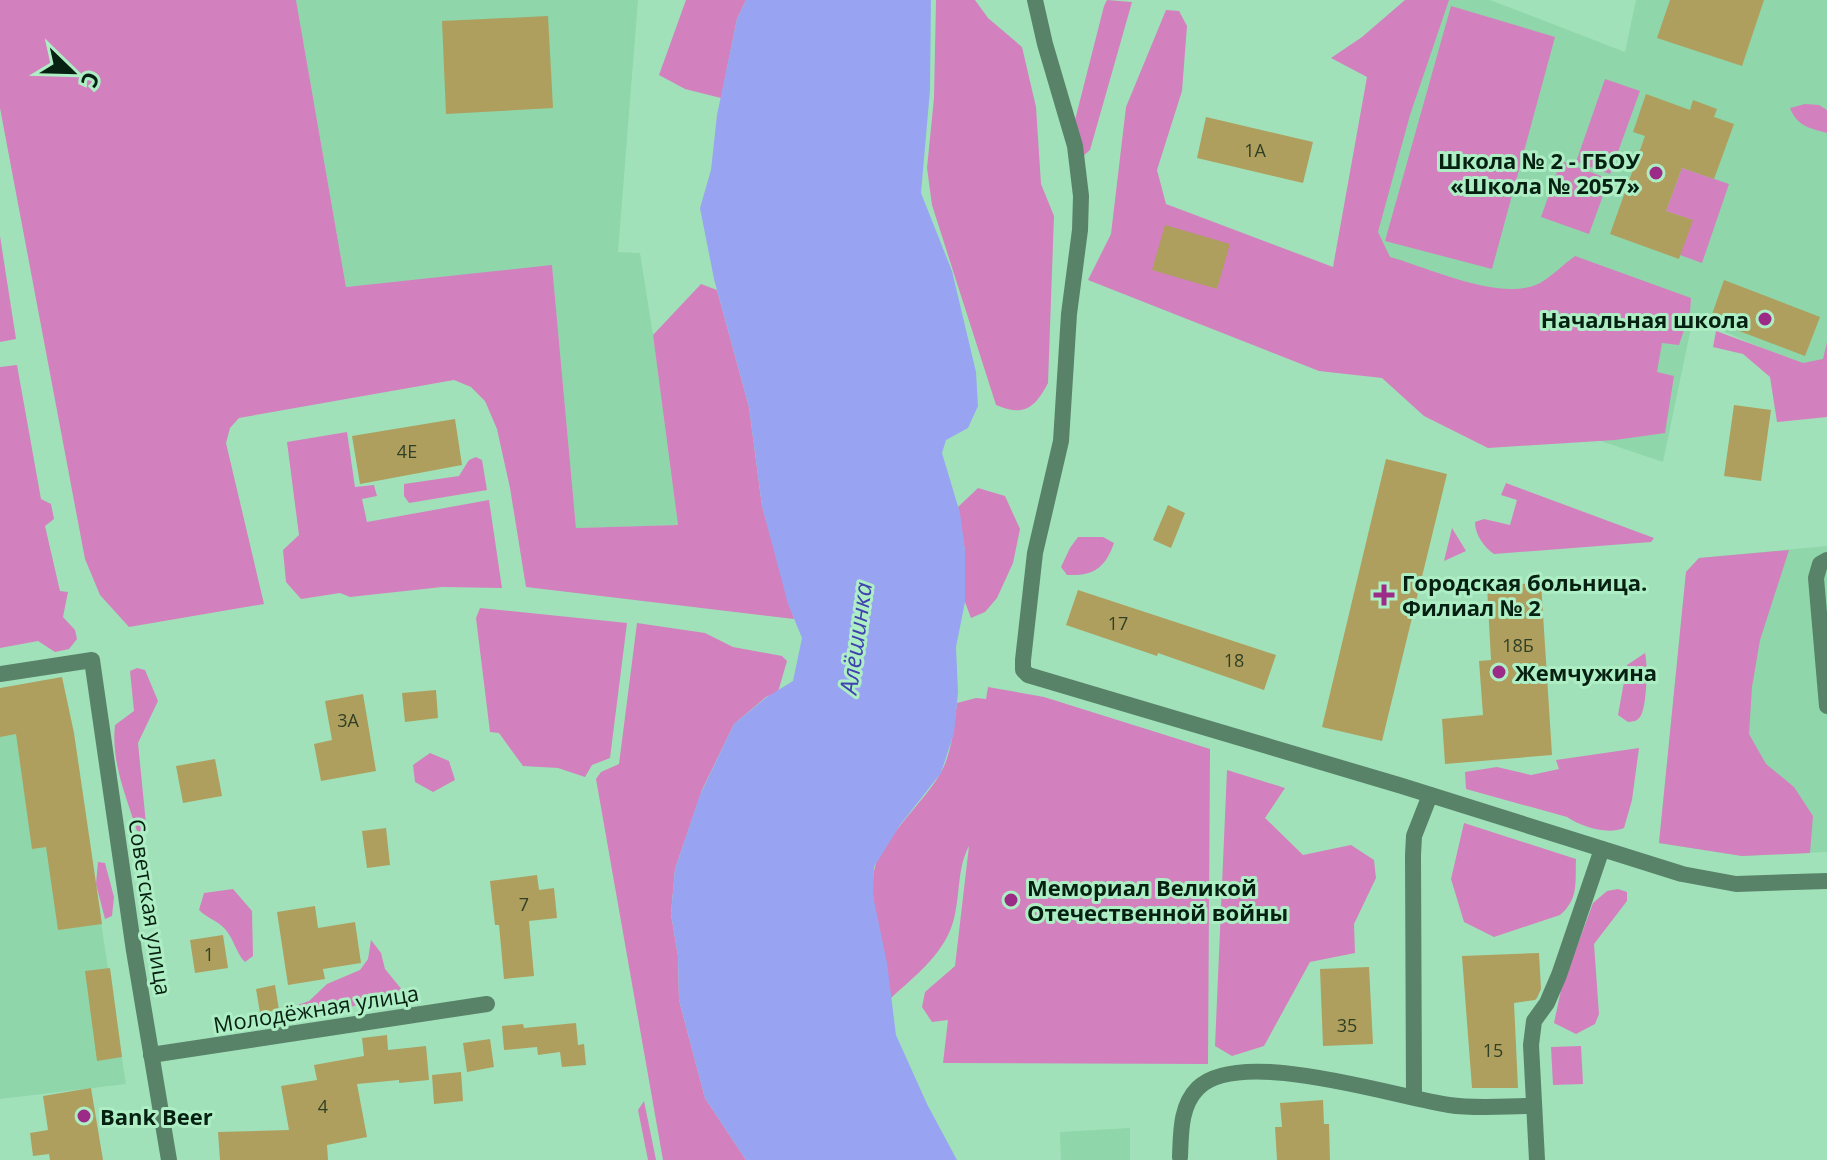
<svg xmlns="http://www.w3.org/2000/svg" width="1827" height="1160" viewBox="0 0 1827 1160" font-family="'Open Sans',sans-serif">
	<style>
		.built { fill: #8fd6aa }
		.green { fill: #d281be }
		.water { fill: #98a4f1 }
		.building { fill: #ae9f5f }
		.lines { fill: none; stroke-linecap: round; stroke-linejoin: round }
		.street { stroke: #588368; stroke-width: 16 }
		.poi-dot { fill: #9c2a87; stroke: #aeeec5; stroke-width: 3 }
		.labels { text-anchor: middle; dominant-baseline: central; stroke-width: 6; stroke-linejoin: round; paint-order: stroke }
		.number-label { font-size: 18px; fill: #304024 }
		.poi-label { font-size: 22px; font-weight: bold; fill: #062011; stroke: #aeeec5; text-anchor: start }
		.street-label { font-size: 22px; fill: #062011; stroke: #aeeec5 }
		.water-label { font-size: 24px; font-style: italic; fill: #4042af; stroke: #aeeec5 }
	</style>
	<rect width="100%" height="100%" fill="#a1e1b9"/>
	<g class="built">
		<path d="M296 0H638L618 252 640 253 653 335 678 525 576 528 552 266 346 287Z"/>
		<path d="M1430 0H1490L1625 52 1636 0H1827V376L1693 318 1663 462 1335 351Z"/>
		<path d="M1827 546V852L1742 856 1659 843 1686 572 1699 558Z"/>
		<path d="M0 688 67 703 126 1084 0 1099Z"/>
		<path d="M1130 1128V1160H1061L1060 1132Z"/>
	</g>
	<g class="green">
		<path d="M0 0H296L346 287 552 265 576 528 678 525 653 335 701 284 717 290 749 407 762 506 794 619 526 587 510 488 497 429 485 401 471 387 454 380 239 418 230 428 226 443 264 604 129 627 100 595 85 559 0 108Z"/>
		<path d="M686 0H746L737 19 721 98 685 89 659 75Z"/>
		<path d="M936 0H975L988 18 1022 47 1036 107 1041 184 1054 216 1048 383C1035 408 1024 417 996 405L932 205 927 168 934 98Z"/>
		<path d="M1107 0 1132 2 1090 150 1083 156 1075 120 1104 6Z"/>
		<path d="M1405 0H1449L1410 115 1378 232 1390 257C1430 268 1502 303 1540 283 1552 276 1564 264 1575 256L1691 298 1690 312 1679 345 1662 343 1657 372 1674 376 1665 433 1615 440 1488 448 1424 416 1382 378 1319 371 1088 280 1111 234 1126 107 1166 10 1179 11 1187 26 1182 91 1157 170 1166 204 1333 267 1367 77 1331 58 1362 37Z"/>
		<path d="M1451 6 1555 37 1492 269 1385 241Z"/>
		<path d="M1605 79 1640 91 1610 174 1576 162Z"/>
		<path d="M1805 104 1819 105 1827 110V133C1809 128 1797 126 1790 108Z"/>
		<path d="M1561 161 1609 179 1589 234 1541 217Z"/>
		<path d="M1682 168 1729 184 1702 263 1680 255 1692 220 1666 211Z"/>
		<path d="M0 236 16 339 0 342Z"/>
		<path d="M1716 331 1803 363 1823 359 1827 342V417L1777 422 1770 377 1743 354 1713 347Z"/>
		<path d="M17 365 41 499 51 504 54 519 45 526 60 591 68 592 63 617 75 630 77 639 69 649 55 652 38 641 0 648V367Z"/>
		<path d="M347 432 355 487 374 485 377 496 362 499 367 522 489 500 502 588 442 587 350 597 340 593 301 599 286 582 283 550 299 535 287 442Z"/>
		<path d="M476 457 482 460 487 490 409 503 404 496V484L459 476 469 460Z"/>
		<path d="M1506 483 1654 538 1651 542 1494 554C1484 547 1475 535 1475 522L1484 519 1510 525 1517 500 1501 495Z"/>
		<path d="M978 488 1005 496 1020 529 1013 563 997 598 985 612 971 618 965 602V551L958 507Z"/>
		<path d="M1452 528 1466 551 1444 561Z"/>
		<path d="M1078 537H1103L1114 543C1105 568 1094 576 1067 575L1061 567 1070 548Z"/>
		<path d="M1789 550 1760 640 1752 687 1749 734 1766 764 1794 787 1813 816 1810 853 1742 856 1659 843 1686 572 1699 558Z"/>
		<path d="M480 608 627 623 610 758 592 765 585 777 558 768 523 766 499 733 490 732 476 618Z"/>
		<path d="M637 623 705 633 733 647 782 656 787 661 778 692 766 697 734 724 702 790 675 869 671 914 678 956 679 1000 705 1098 746 1160H663L596 779 601 772 619 764Z"/>
		<path d="M1645 653C1648 665 1647 708 1640 717 1636 722 1634 721 1628 722L1618 715 1627 665Z"/>
		<path d="M137 668 145 670 158 701 138 743 147 834 137 831C126 796 111 762 115 725L134 711 130 671Z"/>
		<path d="M988 687 1044 697 1210 749 1208 1064 943 1063 948 1020 932 1022 922 1007 925 992 955 966 969 846C958 866 960 891 955 914 948 951 918 973 891 998 886 961 868 906 874 871 879 842 925 801 940 774 952 754 954 726 957 703L976 698 986 699Z"/>
		<path d="M1639 748 1632 800 1624 828C1607 835 1582 827 1567 817L1466 789 1465 772 1497 767 1531 775 1559 769 1556 760Z"/>
		<path d="M430 753 449 761 455 780 433 792 415 782 413 765Z"/>
		<path d="M1227 770 1285 788 1265 818 1303 855 1351 845 1374 860 1376 878 1354 924 1355 953 1310 962 1264 1046 1232 1056 1215 1046Z"/>
		<path d="M1464 823 1576 859C1575 882 1579 899 1560 915L1494 937 1464 922 1451 879Z"/>
		<path d="M98 862 105 863 114 897 112 916 105 919 96 884Z"/>
		<path d="M233 889 252 911 253 956 245 962C236 953 234 939 225 929 218 921 207 918 199 910L204 893Z"/>
		<path d="M1618 889 1627 892V901L1594 944 1599 1014 1595 1024 1576 1034 1554 1023 1561 990 1593 903 1607 891Z"/>
		<path d="M371 940 381 953 385 969 403 991 399 996 383 994 366 1003 281 1024V1011L309 1001 327 984 360 970 368 959Z"/>
		<path d="M1581 1046 1583 1084 1553 1085 1551 1047Z"/>
		<path d="M644 1101 656 1160H648L638 1110Z"/>
	</g>
	<path class="water" d="M746 0H931L930 90 921 193 952 271 976 372 978 406 968 428 946 440 942 453 960 513 965 551V602L956 647 958 692 954 733 941 773 900 825 874 867 873 896 887 963 896 1035 927 1104 957 1160H746L705 1098 679 1000 678 956 671 914 675 869 700 795 734 724 767 697 793 681 802 638 788 604 762 506 749 407 714 279 700 208 711 170 717 115 737 19Z"/>
	<g class="building">
		<path d="M1670 0H1764L1742 66 1657 38Z"/>
		<path d="M548 16 553 108 446 114 442 21Z"/>
		<path d="M1646 94 1690 110 1693 100 1717 109 1714 117 1734 124 1714 179 1682 168 1666 211 1693 220 1679 259 1610 234 1645 136 1633 132Z"/>
		<path d="M1206 117 1313 142 1303 183 1197 158Z"/>
		<path d="M1165 225 1230 244 1217 289 1152 270Z"/>
		<path d="M1724 280 1820 317 1805 356 1710 320Z"/>
		<path d="M1734 405 1771 410 1761 481 1724 476Z"/>
		<path d="M455 419 462 465 360 484 352 436Z"/>
		<path d="M1386 459 1447 474 1382 741 1322 727Z"/>
		<path d="M1168 505 1185 513 1171 548 1153 540Z"/>
		<path d="M1541 583 1552 755 1445 764 1442 719 1483 715 1479 661 1491 660 1487 586Z"/>
		<path d="M1078 590 1276 655 1264 690 1158 653 1157 656 1066 625Z"/>
		<path d="M62 677 74 733 102 924 58 930 46 847 32 849 16 734 0 737V688Z"/>
		<path d="M436 690 438 718 405 722 402 693Z"/>
		<path d="M363 694 376 771 321 781 314 744 332 740 325 701Z"/>
		<path d="M215 759 222 796 183 803 176 766Z"/>
		<path d="M386 828 390 865 367 868 362 831Z"/>
		<path d="M537 875 539 890 554 888 557 918 529 921 534 976 504 979 499 925H495L490 881Z"/>
		<path d="M315 906 318 928 355 922 361 963 323 969 325 979 288 985 277 912Z"/>
		<path d="M223 935 228 968 195 973 190 940Z"/>
		<path d="M1539 953 1541 989 1537 998 1535 1000 1514 1003 1518 1088H1472L1462 956Z"/>
		<path d="M1369 967 1373 1044 1323 1046 1320 969Z"/>
		<path d="M110 968 122 1057 97 1061 85 971Z"/>
		<path d="M275 985 279 1010 260 1013 256 989Z"/>
		<path d="M576 1023 578 1045 584 1044 586 1065 562 1067 560 1052 538 1055 537 1047 504 1050 502 1026 523 1024 524 1028Z"/>
		<path d="M387 1035 388 1050 426 1046 429 1080 399 1083V1080L357 1084 367 1137 327 1145 328 1160H220L218 1132 289 1130 281 1086 317 1080 314 1065 364 1056 362 1038Z"/>
		<path d="M490 1039 494 1067 467 1072 463 1043Z"/>
		<path d="M461 1072 463 1101 434 1104 432 1075Z"/>
		<path d="M91 1088 103 1160H50L49 1154 33 1156 30 1133 48 1130 43 1096Z"/>
		<path d="M1323 1100 1324 1124H1329L1330 1160H1277L1275 1127H1282L1280 1103Z"/>
	</g>
	<g class="lines">
		<g class="street">
			<path d="M1035 0 1045 44 1075 146 1081 196 1080 230 1069 314 1061 441 1035 553 1023 660V670L1028 675 1402 786 1682 874 1736 884 1827 881"/>
			<path d="M1827 560 1820 564 1816 578 1827 706"/>
			<path d="M0 674 92 660 134 951 169 1160"/>
			<path d="M151 1055 487 1004"/>
			<path d="M1414 1097 1413 855 1414 836 1430 795"/>
			<path d="M1180 1157C1181 1133 1180 1106 1198 1088 1240 1046 1395 1097 1449 1105 1476 1109 1506 1106 1534 1106"/>
			<path d="M1537 1160 1531 1045 1534 1021 1547 1003 1559 975 1602 849"/>
		</g>
	</g>
	<g class="poi-dot">
		<circle cx="1656" cy="173" r="8"/>
		<circle cx="1765" cy="319" r="8"/>
		<path d="M1380 583h8v8h8v8h-8v8h-8v-8h-8v-8h8z"/>
		<circle cx="1499" cy="672" r="8"/>
		<circle cx="1011" cy="900" r="8"/>
		<circle cx="84" cy="1116" r="8"/>
	</g>
	<g class="labels">
		<g class="number-label">
			<text x="1255" y="150">1А</text>
			<text x="407" y="451">4Е</text>
			<text x="1118" y="623">17</text>
			<text x="1518" y="645">18Б</text>
			<text x="1234" y="660">18</text>
			<text x="348" y="720">3А</text>
			<text x="524" y="904">7</text>
			<text x="209" y="954">1</text>
			<text x="1347" y="1025">35</text>
			<text x="1493" y="1050">15</text>
			<text x="323" y="1106">4</text>
		</g>
		<g class="poi-label">
			<text x="1640" y="160" text-anchor="end">Школа № 2 - ГБОУ<tspan x="1640" dy="25">«Школа № 2057»</tspan></text>
			<text x="1749" y="319" text-anchor="end">Начальная школа</text>
			<text x="1402" y="582">Городская больница.<tspan x="1402" dy="25">Филиал № 2</tspan></text>
			<text x="1515" y="672">Жемчужина</text>
			<text x="1027" y="887">Мемориал Великой<tspan x="1027" dy="25">Отечественной войны</tspan></text>
			<text x="100" y="1116">Bank Beer</text>
		</g>
		<g class="street-label">
			<text transform="translate(151 907) rotate(81)">Советская улица</text>
			<text transform="translate(316 1008) rotate(-9)">Молодёжная улица</text>
		</g>
		<g class="water-label">
			<text transform="translate(855 638) rotate(-82)">Алёшинка</text>
		</g>
	</g>
	<g transform="translate(72 72) rotate(113)" stroke="#aeeec5" stroke-width="6" paint-order="stroke">
	<path d="M0-6L14 30L0 20L-14 30Z" fill="#062011"/>
	<text y="-12" font-size="22" font-weight="bold" text-anchor="middle" fill="#062011">С</text>
	</g>
</svg>
